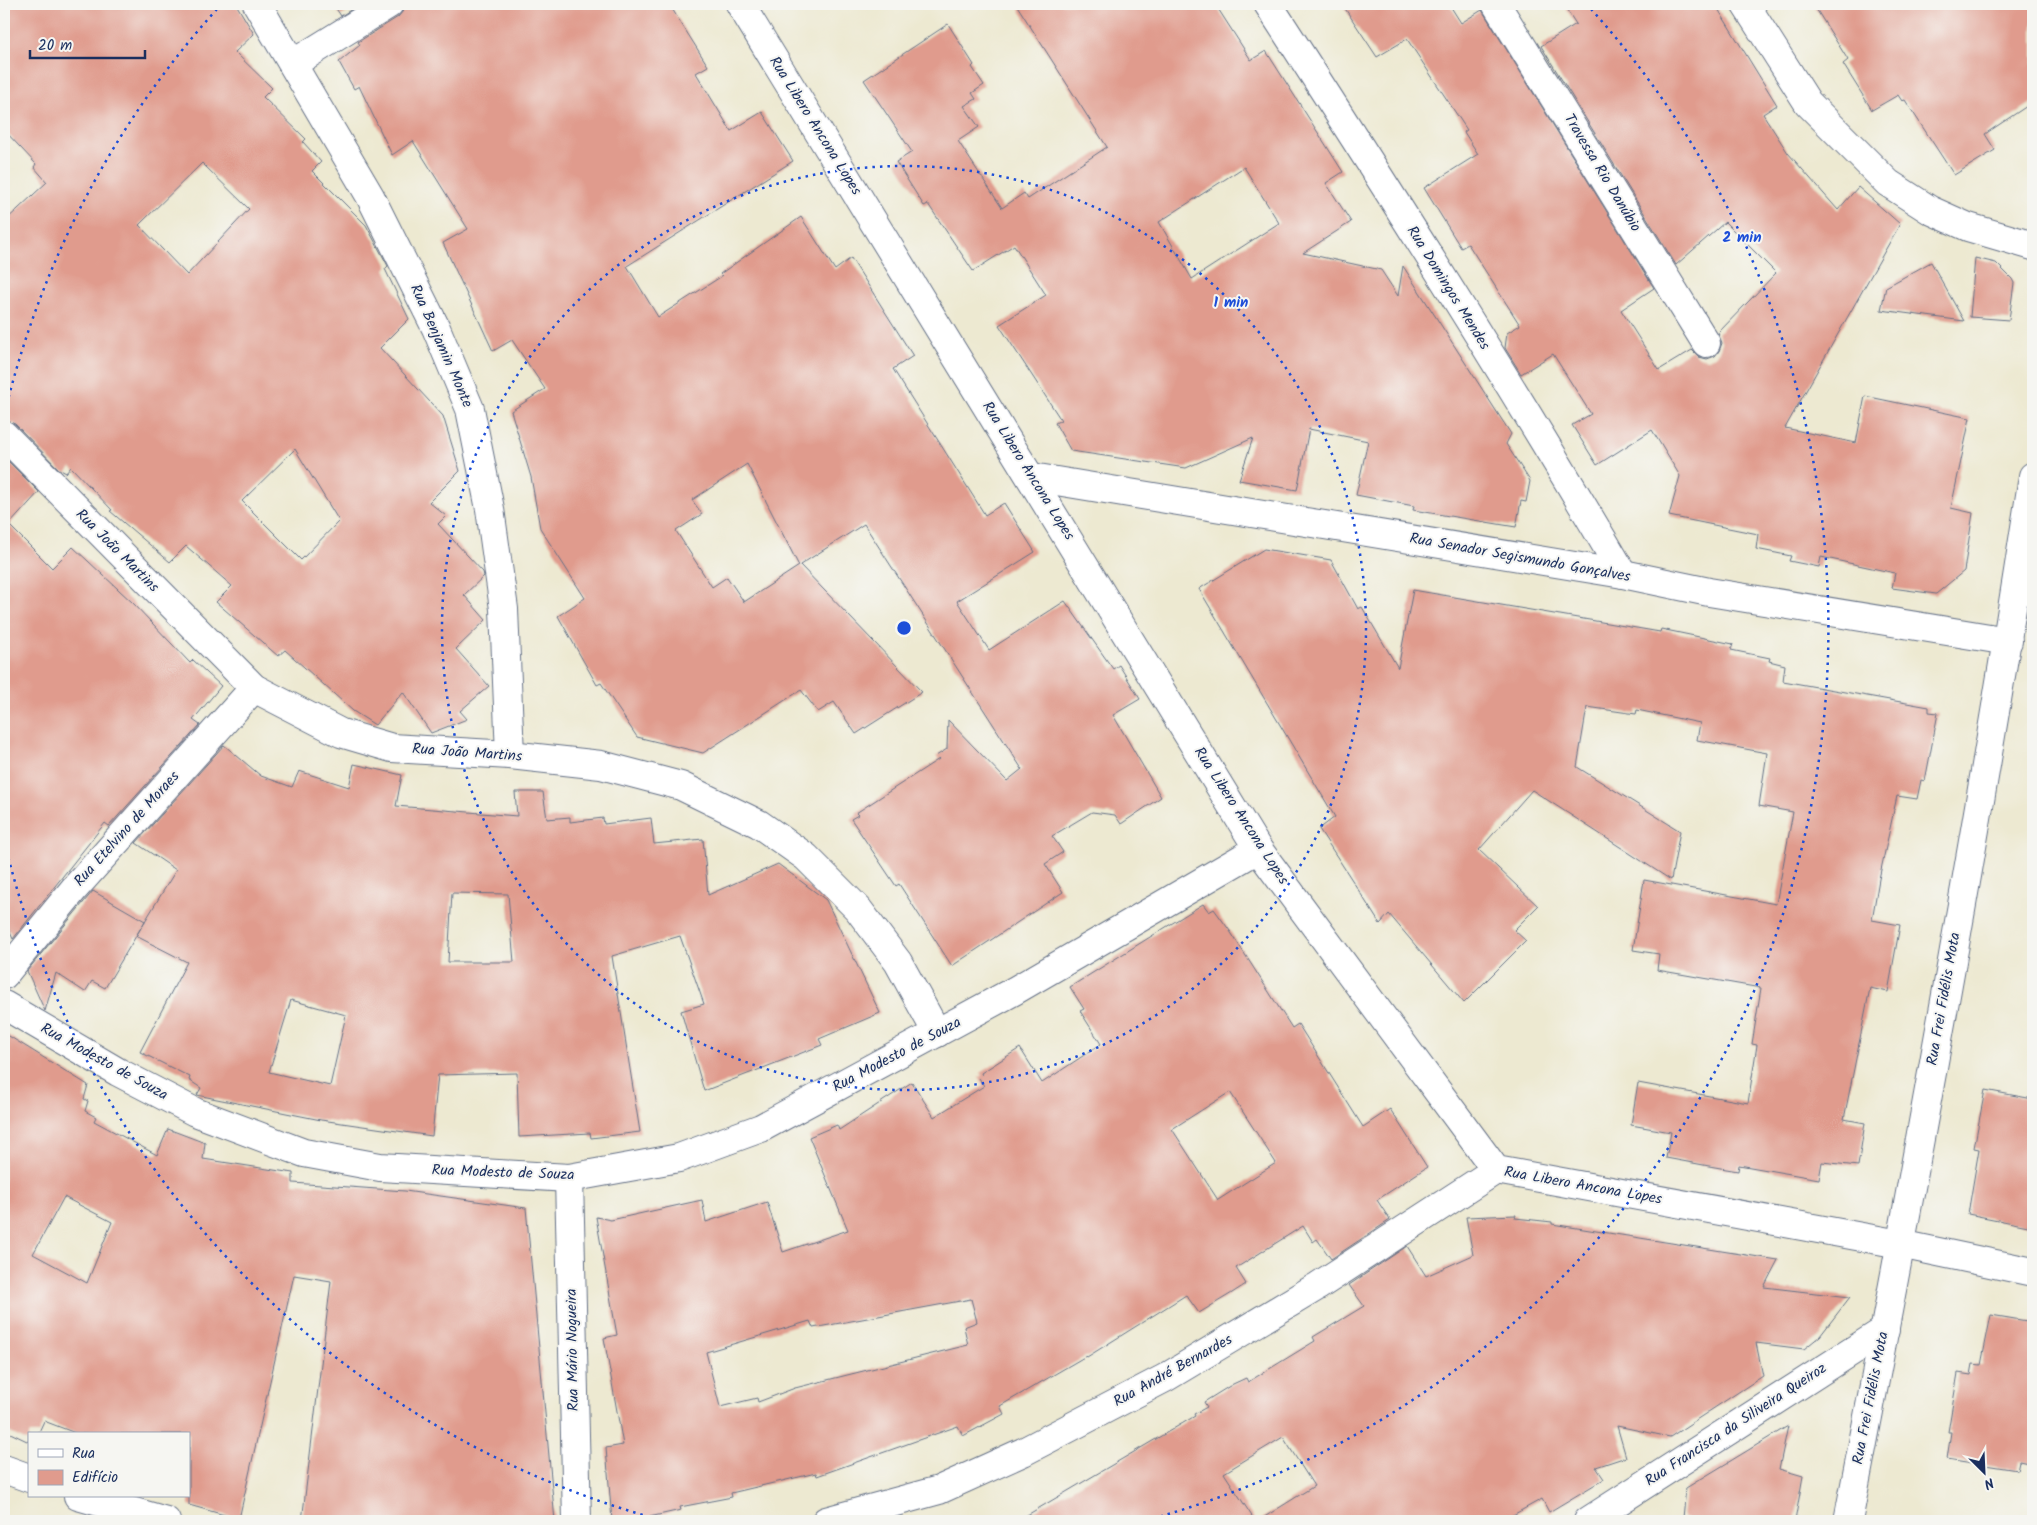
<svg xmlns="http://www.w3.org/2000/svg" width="2037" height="1525" viewBox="0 0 2037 1525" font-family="Kalam,sans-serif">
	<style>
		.building { fill: #e09b8d; fill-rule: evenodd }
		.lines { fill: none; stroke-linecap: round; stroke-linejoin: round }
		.street-casing { stroke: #647086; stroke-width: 30 }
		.street { stroke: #fff; stroke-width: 28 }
		.ring { fill: none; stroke: #1d4ed8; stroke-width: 2.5; stroke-dasharray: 2.5 5 }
		.labels { text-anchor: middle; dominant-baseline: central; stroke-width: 4; stroke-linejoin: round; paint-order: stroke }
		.street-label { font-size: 15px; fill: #1b2f5e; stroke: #f6f6f2 }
		.centre { fill: #1d4ed8; stroke: #f6f6f2; stroke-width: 2.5 }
		.ring-label { font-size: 15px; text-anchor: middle; font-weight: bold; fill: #1d4ed8; stroke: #f6f6f2; stroke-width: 4; stroke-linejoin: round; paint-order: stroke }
	</style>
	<rect width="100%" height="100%" fill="#f6f6f2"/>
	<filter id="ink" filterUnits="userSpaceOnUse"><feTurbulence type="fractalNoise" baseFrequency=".02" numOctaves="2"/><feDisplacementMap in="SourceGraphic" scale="10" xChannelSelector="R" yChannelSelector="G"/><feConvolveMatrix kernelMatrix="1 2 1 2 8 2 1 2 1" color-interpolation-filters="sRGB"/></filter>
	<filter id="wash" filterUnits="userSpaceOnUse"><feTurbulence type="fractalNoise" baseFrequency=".0096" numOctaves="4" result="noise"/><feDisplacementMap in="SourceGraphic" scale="20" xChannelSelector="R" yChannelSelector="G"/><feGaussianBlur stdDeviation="1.12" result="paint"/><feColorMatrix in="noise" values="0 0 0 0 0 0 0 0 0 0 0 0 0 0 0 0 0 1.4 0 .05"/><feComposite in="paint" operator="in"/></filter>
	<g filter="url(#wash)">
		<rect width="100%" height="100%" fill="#ede9d1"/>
		<g id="blocks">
			<g class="building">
				<path d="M4 4H236L254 34 235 52 272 88 263 97 306 139 303 142 321 162 312 171 366 225 388 266 385 269 409 319 380 348 443 416 460 471 429 502 446 516 438 524 483 572 484 576 464 595 486 620 456 649 489 686 460 711 467 719 431 733 403 692 375 725 353 711 285 650 278 656 216 602 232 586 186 546 170 562 110 511 112 510 71 467 66 473 59 469 15 424 4 420V222L47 182 34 167 36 164 4 130ZM202 163 249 209 187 275 139 225ZM295 449 339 521 301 560 242 501Z"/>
				<path d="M333 4H360L341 16Z"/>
				<path d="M405 4H669L708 66 696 73 731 131 762 112 793 161 627 266 658 317 722 276 720 274 801 217 835 270 851 258 913 356 893 369 985 515 1004 503 1035 552 957 601 989 650 1065 601 1113 669 1119 665 1140 699 1113 715 1161 797 1121 824 1115 815 1092 812 1052 836 1063 852 1045 864 1063 892 952 966 899 884 896 886 851 819 858 815 856 813 939 759 936 756 947 749 948 720 1007 781 1022 769 864 524 800 565 922 692 856 734 834 702 818 712 801 690 703 753 637 737 601 683 597 685 558 616 585 598 540 528 531 477 511 411 545 389 512 340 493 351 443 243 468 229 413 141 392 155 359 86 354 89 339 62 360 45 358 42 398 17 403 11ZM747 464 799 566 744 602 727 577 712 587 676 531 702 514 692 500Z"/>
				<path d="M1016 4H1215L1251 60 1266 51 1343 172 1326 183 1351 222 1303 253 1381 270 1398 296 1403 266 1511 434 1506 444 1530 481 1526 502 1521 501 1516 527 1413 510 1414 506 1356 495 1368 441 1309 429 1297 490 1239 480 1253 438 1186 468 1071 451 1055 423 1061 420 999 325 1046 295 1014 245 973 271 928 204 924 206 896 162 912 152 864 80 948 24 974 65 972 67 984 85 972 93 976 99 964 106 979 127 958 141 1002 208 1024 193 1028 199 1107 147ZM1244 167 1279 223 1192 279 1159 222Z"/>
				<path d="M1342 4H1449L1461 23 1482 10 1654 288 1621 310 1659 370 1692 350 1699 357 1707 359 1715 356 1719 351 1722 343 1718 333 1776 273 1725 222 1676 265 1541 46 1576 24 1563 4H1715L1777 105 1763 114 1788 153 1838 210 1858 187 1900 224 1785 428 1856 443 1865 396 1970 418 1951 508 1973 513 1964 571 1936 594 1892 588 1895 573 1821 557 1819 567 1789 561 1791 556 1756 549 1758 534 1669 516 1680 476 1652 430 1597 465 1572 425 1591 414 1553 354 1521 374 1505 348 1507 333 1520 325 1468 244 1461 248 1424 188 1478 154 1464 132 1467 130 1407 39 1377 57Z"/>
				<path d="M1813 4H2033V102L1985 134 1995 150 1954 175 1905 100 1902 101 1898 95 1872 110 1843 64 1848 60Z"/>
				<path d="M1975 258 1996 263 2012 279 2014 283 2009 320 1970 317Z"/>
				<path d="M1931 262 1964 321 1881 310 1886 287Z"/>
				<path d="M4 457 39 492 9 525 52 568 73 547 133 603 190 663 193 660 221 686 193 720 200 725 109 826 105 823 13 939 4 919Z"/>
				<path d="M1264 549 1331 560 1358 609 1362 607 1398 668 1413 590 1660 632 1661 629 1733 644 1731 650 1770 658 1769 661 1785 665 1783 681 1929 707V712L1938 713 1925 781 1921 780 1917 799 1897 796 1879 879 1872 920 1900 925 1888 992 1870 988 1844 1119 1865 1123 1858 1166 1822 1162 1819 1179 1739 1165 1738 1171 1709 1166 1666 1158 1671 1132 1631 1125 1638 1083 1748 1103 1757 1045 1752 1044 1761 988 1657 970 1659 954 1633 950 1644 880 1776 904 1793 812 1759 806 1767 753 1697 740 1700 723 1637 710 1636 714 1587 707 1577 767 1680 831 1671 880 1532 790 1479 850 1538 906 1514 930 1526 941 1464 1003 1389 914 1380 924 1352 880 1319 829 1335 817 1199 589Z"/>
				<path d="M224 745 261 776 292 787 299 771 349 787 354 764 402 775 396 806 517 816 515 792H543L547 819 570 817V822L603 818 604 824 651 818 654 844 703 839 708 895 778 864 826 900 880 1013 819 1039 822 1045 704 1091 681 1011 704 1004 680 936 612 956 640 1132 591 1138 590 1133 519 1137 517 1073 438 1075 432 1136 321 1120 197 1095 201 1088 189 1080 190 1077 140 1052 187 962 136 936 176 870 136 843ZM452 893 508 894 514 962H448ZM291 1000 346 1015 330 1086 269 1072Z"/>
				<path d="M93 891 145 921 105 988 92 981 85 992 56 973 45 1011 27 971Z"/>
				<path d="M1203 904 1209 912 1214 909 1230 931 1292 1028 1298 1024 1363 1127 1390 1109 1427 1167 1377 1200 1390 1220 1331 1259 1317 1239 1313 1242 1303 1226 1236 1268 1246 1284 1232 1293 1199 1313 1186 1295 1087 1357 1086 1356 1000 1406 1004 1414 963 1436 958 1426 817 1476 816 1473 731 1493 732 1497 680 1507 681 1510 631 1521H612L606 1448 623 1445 604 1338 617 1335 596 1217 611 1220 702 1200 706 1222 767 1202 783 1252 848 1230 809 1137 837 1125 839 1130 912 1082 934 1117 984 1086 979 1078 982 1075 981 1073 1020 1048 1042 1083 1101 1044 1080 1011 1084 1009 1070 987ZM1230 1092 1276 1163 1218 1200 1172 1129ZM971 1299 977 1322 964 1327 968 1345 795 1388 758 1402 757 1398 720 1407 706 1352 810 1321 813 1328Z"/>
				<path d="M4 1033 88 1085 84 1099 88 1101 85 1111 96 1117 94 1121 157 1155 168 1129 205 1143 203 1159 293 1173V1183L405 1191 526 1208 555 1521H302L331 1281 294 1275 239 1519 189 1505V1434H78L44 1421 38 1434H29V1442L4 1430ZM64 1197 112 1222 87 1283 33 1254Z"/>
				<path d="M1985 1090 2033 1099V1227L1968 1214 1979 1149 1974 1148Z"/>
				<path d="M1516 1215 1515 1218 1552 1222V1224L1778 1260 1764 1287 1850 1297 1820 1336 1804 1349 1756 1343 1763 1376 1670 1437 1617 1426 1626 1457 1596 1467 1604 1479 1549 1512 1542 1499 1502 1521H1258L1314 1486 1283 1437 1224 1473 1255 1521H1017L1195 1416 1194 1414 1207 1407 1204 1402 1233 1384 1246 1378 1248 1382 1315 1341 1313 1337 1364 1306 1349 1285 1407 1246 1426 1276 1473 1255 1466 1217Z"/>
				<path d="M1991 1315 2033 1322V1464L2019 1461 2017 1470 1947 1459 1951 1432H1948L1958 1373 1971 1375 1973 1364 1981 1365Z"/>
				<path d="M1788 1426 1779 1469 1803 1476 1795 1521H1698L1683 1518 1686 1488Z"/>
			</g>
		</g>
	</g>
	<g filter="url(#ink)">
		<use href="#blocks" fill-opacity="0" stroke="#647086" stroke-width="1"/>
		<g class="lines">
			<g class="street-casing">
				<g id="street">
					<path d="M257 4 370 196 436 328 470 409 490 509 504 609 510 755"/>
					<path d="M740 4 1258 849 1496 1170 1900 1244 2033 1272"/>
					<path d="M1268 4C1390 192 1510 381 1623 574"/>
					<path d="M1496 4 1706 343"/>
					<path d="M1745 4 1808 103 1888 183 1930 210 1968 227 2033 246"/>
					<path d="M294 63 389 4"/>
					<path d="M4 435 254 688 341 733 392 748 510 755 601 765 681 786 759 824 806 857 858 909 898 962 937 1033"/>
					<path d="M1032 477 1623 574 1709 592 2008 641"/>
					<path d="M4 975 74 889 254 688"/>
					<path d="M4 1005 118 1072 195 1112 304 1153 380 1167 569 1178 679 1158 761 1128 1014 991 1258 849"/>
					<path d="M569 1178 577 1521"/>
					<path d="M4 1469 29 1478"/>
					<path d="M78 1496 166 1521"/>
					<path d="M826 1521 939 1490 1023 1452 1165 1378 1318 1286 1496 1170"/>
					<path d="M1588 1521 1885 1330"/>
					<path d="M1848 1521C1915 1174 1979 826 2033 476"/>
				</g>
			</g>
			<use href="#street" class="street"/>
		</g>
	</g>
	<g class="ring">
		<circle cx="904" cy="628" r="462"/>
		<path d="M657 1519A925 925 0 0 1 5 844M5 412A925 925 0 0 1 217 9M1591 9A925 925 0 0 1 1151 1519"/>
	</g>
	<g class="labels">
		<g class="street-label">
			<text transform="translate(815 126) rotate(58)">Rua Libero Ancona Lopes</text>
			<text transform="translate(1602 173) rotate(59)">Travessa Rio Danúbio</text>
			<text transform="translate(1448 288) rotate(58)">Rua Domingos Mendes</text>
			<text transform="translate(441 346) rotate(66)">Rua Benjamin Monte</text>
			<text transform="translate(1028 471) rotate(58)">Rua Libero Ancona Lopes</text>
			<text transform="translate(117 551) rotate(45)">Rua João Martins</text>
			<text transform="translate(1520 558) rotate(10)">Rua Senador Segismundo Gonçalves</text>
			<text transform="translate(467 753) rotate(4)">Rua João Martins</text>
			<text transform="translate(1241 816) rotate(57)">Rua Libero Ancona Lopes</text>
			<text transform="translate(127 829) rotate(-48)">Rua Etelvino de Moraes</text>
			<text transform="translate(1944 999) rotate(-80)">Rua Frei Fidélis Mota</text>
			<text transform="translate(897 1055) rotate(-28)">Rua Modesto de Souza</text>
			<text transform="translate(104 1062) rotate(29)">Rua Modesto de Souza</text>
			<text transform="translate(503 1173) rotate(2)">Rua Modesto de Souza</text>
			<text transform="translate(1583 1186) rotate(10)">Rua Libero Ancona Lopes</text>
			<text transform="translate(573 1350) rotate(-91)">Rua Mário Nogueira</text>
			<text transform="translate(1173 1371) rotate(-29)">Rua André Bernardes</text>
			<text transform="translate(1871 1398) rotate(-79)">Rua Frei Fidélis Mota</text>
			<text transform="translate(1736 1425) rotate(-33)">Rua Francisca da Siliveira Queiroz</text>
		</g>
	</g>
	<circle cx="904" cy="628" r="8" class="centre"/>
	<g class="ring-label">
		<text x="1742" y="242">2 min</text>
		<text x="1231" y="307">1 min</text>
	</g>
	<rect width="2037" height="1525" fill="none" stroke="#f6f6f2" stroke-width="20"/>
	<rect x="28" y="1432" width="162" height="65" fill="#f6f6f2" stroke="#9ea6b7"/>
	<rect x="38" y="1449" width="25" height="8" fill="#ffffff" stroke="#9ea6b7"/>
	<text x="72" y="1458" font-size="15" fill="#1b2f5e">Rua</text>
	<rect x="38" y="1470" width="25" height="15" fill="#e09b8d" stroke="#9ea6b7"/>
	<text x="72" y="1482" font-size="15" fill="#1b2f5e">Edifício</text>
	<g transform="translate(1984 1472) rotate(156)" stroke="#f6f6f2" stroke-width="4" paint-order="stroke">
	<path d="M0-4L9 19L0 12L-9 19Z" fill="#1b2f5e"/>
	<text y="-8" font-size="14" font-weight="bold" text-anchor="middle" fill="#1b2f5e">N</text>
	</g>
	<path d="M30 50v8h115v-8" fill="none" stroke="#1b2f5e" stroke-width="2.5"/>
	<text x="38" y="50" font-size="15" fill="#1b2f5e" stroke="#f6f6f2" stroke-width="4" paint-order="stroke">20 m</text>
</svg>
